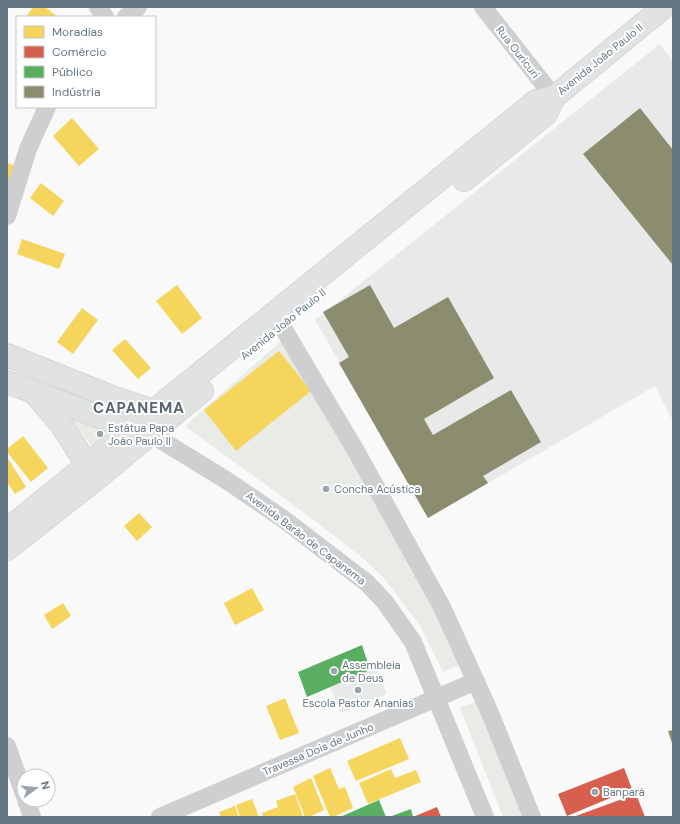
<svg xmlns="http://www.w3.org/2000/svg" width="680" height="824" viewBox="0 0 680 824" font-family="'DM Sans',sans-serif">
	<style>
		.built { fill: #e8e9e9 }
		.green { fill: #e8ebe6 }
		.homes { fill: #f6d55c }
		.shops { fill: #d6604d }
		.public { fill: #5aae61 }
		.industry { fill: #8c8c6e }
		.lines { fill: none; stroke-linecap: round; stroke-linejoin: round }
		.major-casing { stroke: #d5d6d7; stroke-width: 24 }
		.minor { stroke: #cecfd0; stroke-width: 18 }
		.major { stroke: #e1e2e2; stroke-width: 22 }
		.poi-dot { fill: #99a4ac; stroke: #fff; stroke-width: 1.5 }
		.labels { text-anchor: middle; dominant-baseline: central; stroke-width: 4; stroke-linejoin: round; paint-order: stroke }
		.street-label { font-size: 11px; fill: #657683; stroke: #fff }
		.poi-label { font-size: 11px; fill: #657683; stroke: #fff; text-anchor: start }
		.district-label { font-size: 15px; font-weight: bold; letter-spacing: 1px; fill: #57646e; stroke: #fff }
	</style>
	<rect width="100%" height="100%" fill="#f9f9f9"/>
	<g class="built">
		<path d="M660 44 673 62V421L655 386 428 518 315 320Z"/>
		<path d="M376 667 387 694 340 713 330 687Z"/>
	</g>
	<g class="green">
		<path d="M290 333 463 664 443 672 421 627 383 577 359 555 306 514 185 426Z"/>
		<path d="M60 404 119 425 93 448Z"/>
		<path d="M480 700 528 817H503L460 708Z"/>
	</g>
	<g class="homes">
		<path d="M33 7H45L58 17H26Z"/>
		<path d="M72 118 99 149 79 166 53 136Z"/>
		<path d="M7 163 16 166 7 190Z"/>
		<path d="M41 183 64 201 53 216 30 198Z"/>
		<path d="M22 239 65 254 59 269 17 254Z"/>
		<path d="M177 285 202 318 182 334 156 301Z"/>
		<path d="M82 308 98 320 73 354 57 342Z"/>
		<path d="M125 339 151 368 138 379 112 350Z"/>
		<path d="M279 351 311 391 236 451 204 410Z"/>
		<path d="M23 436 48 468 31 482 7 452V449Z"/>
		<path d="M7 457 26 487 15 494 7 482Z"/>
		<path d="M139 513 152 527 137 541 124 526Z"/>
		<path d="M252 588 264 610 235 625 224 603Z"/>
		<path d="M63 603 71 616 52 629 44 615Z"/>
		<path d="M285 698 299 733 280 740 266 706Z"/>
		<path d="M400 738 409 759 356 781 347 761Z"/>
		<path d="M330 768 339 789 345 787 353 808 333 817H330L313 776Z"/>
		<path d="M391 769 395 778 416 770 421 782 368 804 359 783Z"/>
		<path d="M311 778 324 810 309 817H305L293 787Z"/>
		<path d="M295 794 303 817H263L262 813 278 807 276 801Z"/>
		<path d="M252 799 259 817H240L236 805Z"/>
		<path d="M235 806 239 817H221L219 812Z"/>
	</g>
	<g class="shops">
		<path d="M624 768 632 789 567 816 558 794Z"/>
		<path d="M636 794 645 817H573Z"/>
		<path d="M437 807 441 817H413Z"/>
	</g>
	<g class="public">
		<path d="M362 645 370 670 307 697 298 672Z"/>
		<path d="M379 800 386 817H340Z"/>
		<path d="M411 809 413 817H389Z"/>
	</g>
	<g class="industry">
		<path d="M640 108 673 150V265L583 154Z"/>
		<path d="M370 285 394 328 448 297 494 378 424 419 433 435 511 390 541 442 483 476 488 483 428 518 339 363 349 357 323 312Z"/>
		<path d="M673 730V746L668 731Z"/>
	</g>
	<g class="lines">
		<g class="major-casing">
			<g id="major">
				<path d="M464 180 546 114 554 97"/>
				<path d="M7 355 117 399 154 411"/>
				<path d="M7 382 132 429"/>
				<path d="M36 395 61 424 95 477"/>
				<path d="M7 530 536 101 554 97 664 7"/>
				<path d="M7 549 96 479 202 391"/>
			</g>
		</g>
		<g class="minor">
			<path d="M98 7 105 17"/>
			<path d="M483 7 554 97"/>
			<path d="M126 17 138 7"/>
			<path d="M7 216 28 149 47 107"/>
			<path d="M274 313 356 451 442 607 490 713 532 817"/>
			<path d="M139 431 151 434 226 480 282 518 367 583 385 602 413 642 485 817"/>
			<path d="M7 746 24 794"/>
			<path d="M26 800 32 817"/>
			<path d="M160 817 476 681"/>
		</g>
		<use href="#major" class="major"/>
	</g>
	<g class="poi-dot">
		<circle cx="100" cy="434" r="4"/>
		<circle cx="326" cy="489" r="4"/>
		<circle cx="334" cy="671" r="4"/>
		<circle cx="358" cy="690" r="4"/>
		<circle cx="595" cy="792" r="4"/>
	</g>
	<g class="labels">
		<g class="street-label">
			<text transform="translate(518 52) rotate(52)">Rua Ouricuri</text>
			<text transform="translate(600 59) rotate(-39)">Avenida João Paulo II</text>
			<text transform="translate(283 324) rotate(-39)">Avenida João Paulo II</text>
			<text transform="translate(306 538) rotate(37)">Avenida Barão de Capanema</text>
			<text transform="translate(318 749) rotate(-23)">Travessa Dois de Junho</text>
		</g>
		<g class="poi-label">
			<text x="108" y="428">Estátua Papa<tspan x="108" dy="13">João Paulo II</tspan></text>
			<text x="334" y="489">Concha Acústica</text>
			<text x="342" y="665">Assembleia<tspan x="342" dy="13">de Deus</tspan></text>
			<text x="358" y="703" text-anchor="middle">Escola Pastor Ananias</text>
			<text x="603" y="792">Banpará</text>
		</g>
		<g class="district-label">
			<text x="139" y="408">CAPANEMA</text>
		</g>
	</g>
	<rect width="680" height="824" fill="none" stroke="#657683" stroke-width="16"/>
	<rect x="16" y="16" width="140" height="92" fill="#ffffff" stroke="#c1c8cd"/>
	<rect x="24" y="26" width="20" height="12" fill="#f6d55c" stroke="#c1c8cd"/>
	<text x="52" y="36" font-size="12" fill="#657683">Moradias</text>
	<rect x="24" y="46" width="20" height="12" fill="#d6604d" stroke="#c1c8cd"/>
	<text x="52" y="56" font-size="12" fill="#657683">Comércio</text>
	<rect x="24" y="66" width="20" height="12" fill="#5aae61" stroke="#c1c8cd"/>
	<text x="52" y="76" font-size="12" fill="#657683">Público</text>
	<rect x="24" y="86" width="20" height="12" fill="#8c8c6e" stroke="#c1c8cd"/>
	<text x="52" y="96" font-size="12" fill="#657683">Indústria</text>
	<g transform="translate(36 788) rotate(74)"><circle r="19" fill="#ffffff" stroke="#c1c8cd"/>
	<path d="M0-3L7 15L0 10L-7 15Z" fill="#99a4ac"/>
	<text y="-6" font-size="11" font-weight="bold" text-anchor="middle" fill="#657683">N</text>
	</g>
</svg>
